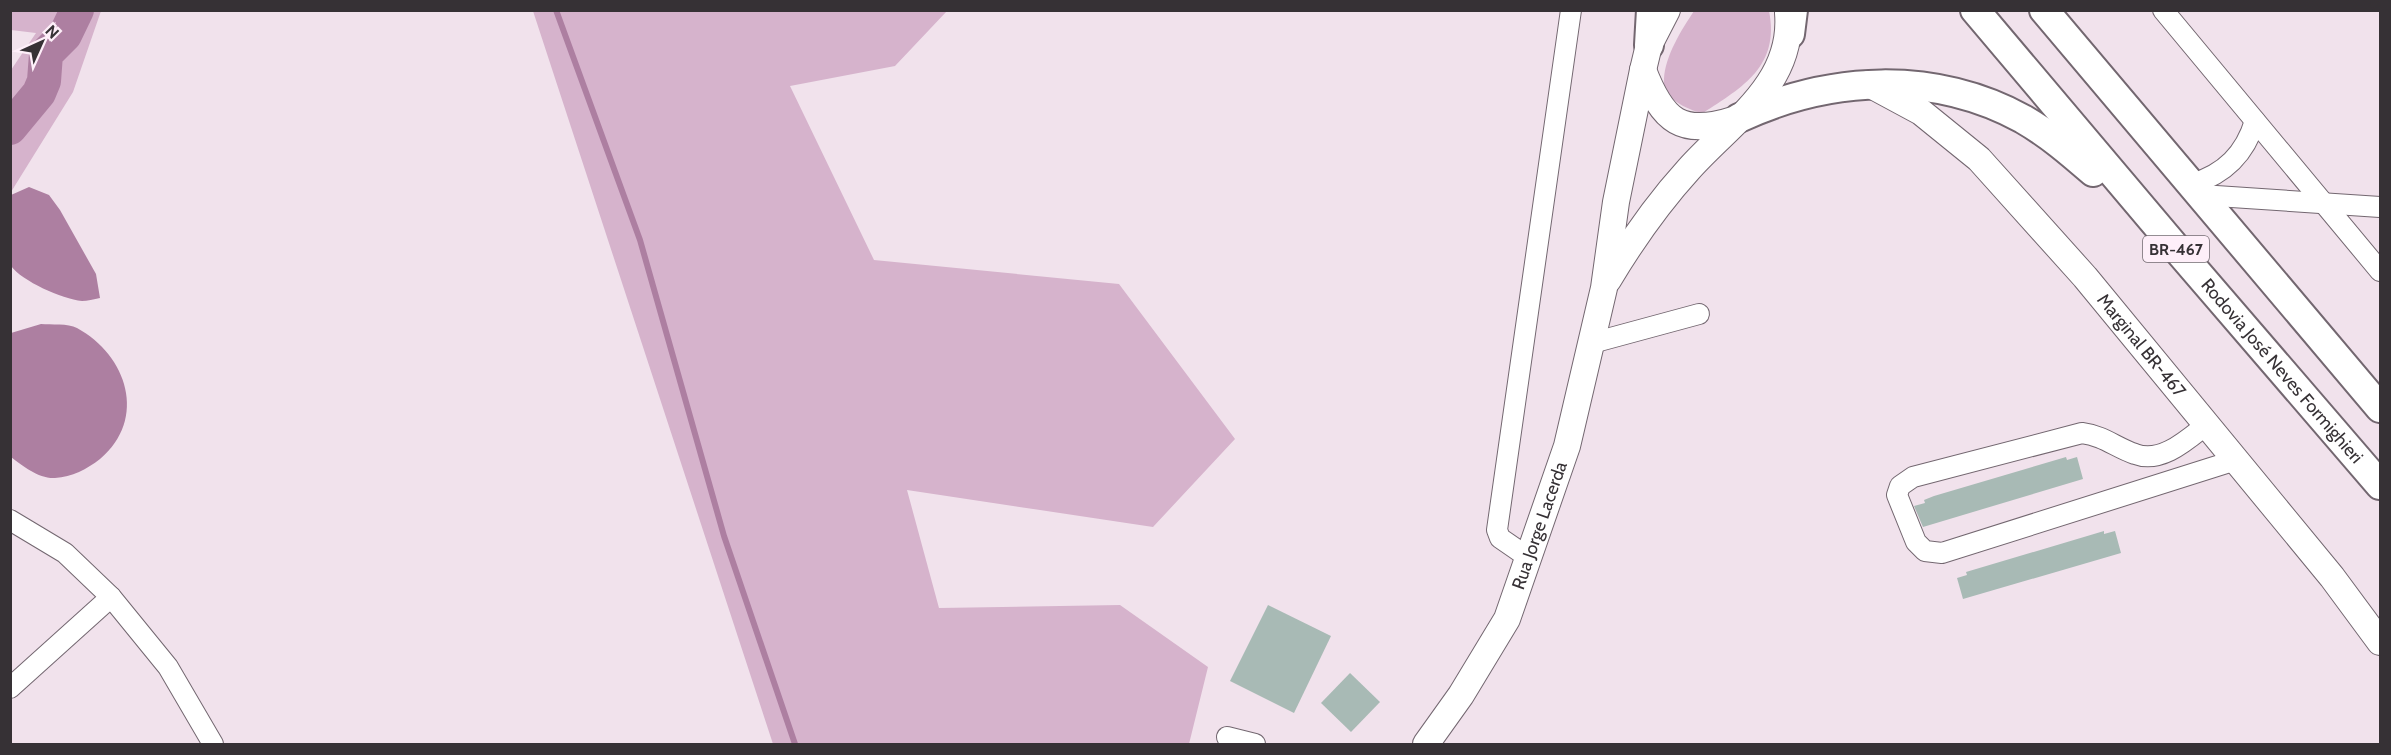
<svg xmlns="http://www.w3.org/2000/svg" width="2391" height="755" viewBox="0 0 2391 755" font-family="Cabin,sans-serif">
	<style>
		.green { fill: #d6b3cc }
		.water { fill: #ad7fa1 }
		.lines { fill: none; stroke-linecap: round; stroke-linejoin: round }
		.stream { stroke: #ad7fa1; stroke-width: 6 }
		.river { stroke: #ad7fa1; stroke-width: 34 }
		.building { fill: #a8bab5 }
		.minor-casing { stroke: #736770; stroke-width: 22 }
		.major-casing { stroke: #736770; stroke-width: 28 }
		.highway-casing { stroke: #736770; stroke-width: 32 }
		.minor { stroke: #fff; stroke-width: 20 }
		.major { stroke: #fff; stroke-width: 26 }
		.highway { stroke: #fff; stroke-width: 28 }
		.labels { text-anchor: middle; dominant-baseline: central; stroke-width: 4.5; stroke-linejoin: round; paint-order: stroke }
		.shield { fill: #feeff9; stroke: #726a70; stroke-width: 1.5 }
		.shield-label { font-size: 16px; font-weight: bold; fill: #363135 }
		.street-label { font-size: 18px; fill: #363135; stroke: #feeff9 }
	</style>
	<rect width="100%" height="100%" fill="#f1e2ec"/>
	<g class="green">
		<path d="M11 10 101 11 73 92 11 192V70L36 33 11 30Z"/>
		<path d="M533 11H947L895 66 790 86 874 260 1119 284 1235 439 1153 527 907 490 939 608 1120 605 1208 667 1189 744H773Z"/>
		<path d="M1694 11H1769C1780 66 1743 87 1703 113 1687 110 1662 98 1664 79 1665 56 1682 29 1694 11Z"/>
	</g>
	<g class="water">
		<path d="M29 187 49 195 60 210 96 274 100 298C94 299 87 301 82 301 62 299 22 281 11 266V195Z"/>
		<path d="M41 324C51 325 68 323 77 328 127 355 148 419 100 459 87 469 72 477 55 478 39 479 23 466 11 457V333Z"/>
	</g>
	<g class="lines">
		<path class="stream" d="M556 10 640 240 724 536 795 744"/>
		<path class="river" d="M10 128 39 93 44 81 46 54 65 35 77 10"/>
	</g>
	<g class="building">
		<path d="M2066 457 2067 460 2077 457 2083 479 1923 527 1914 506 1925 503 1924 500 1934 496Z"/>
		<path d="M2104 531V534L2115 531 2121 553 1963 599 1957 578 1967 575 1966 572Z"/>
		<path d="M1268 605 1331 636 1294 713 1230 681Z"/>
		<path d="M1350 673 1380 702 1351 732 1321 703Z"/>
	</g>
	<g class="lines">
		<g class="minor-casing">
			<g id="minor">
				<path d="M2163 10 2380 271"/>
				<path d="M2192 184C2225 174 2245 154 2255 121"/>
				<path d="M2201 195 2380 207"/>
				<path d="M1592 343 1699 314"/>
				<path d="M2206 425C2187 440 2161 464 2135 454 2115 447 2104 436 2082 433L1913 477 1900 486 1897 495 1916 542 1925 551 1942 553 2236 460"/>
				<path d="M10 520 65 553 111 597 168 667 213 744"/>
				<path d="M1529 558 1500 538 1497 530 1571 10"/>
				<path d="M10 688 111 597"/>
				<path d="M1227 737 1255 744"/>
			</g>
		</g>
		<g class="major-casing">
			<g id="major">
				<path d="M1643 70C1663 122 1681 137 1736 119"/>
				<path id="s1" d="M1869 84 1921 112 1979 159 2085 277 2332 577 2380 642"/>
				<path d="M1608 280C1632 240 1658 203 1689 169 1731 122 1794 84 1788 13"/>
				<path id="s2" d="M1426 744 1461 695 1507 619 1567 446 1604 288 1616 202 1643 70 1649 45 1667 10"/>
			</g>
		</g>
		<g class="highway-casing">
			<g id="highway">
				<path id="s3" d="M1975 10 2182 255 2380 485"/>
				<path d="M2044 10 2380 408"/>
				<path d="M1790 34 1793 10"/>
				<path d="M1649 45 1651 10"/>
				<path d="M1739 118C1830 76 1933 70 2023 119 2049 134 2070 152 2093 172"/>
			</g>
		</g>
		<use href="#minor" class="minor"/>
		<use href="#major" class="major"/>
		<use href="#highway" class="highway"/>
	</g>
	<g class="labels">
		<rect class="shield" x="2143" y="236" width="66" height="26" rx="4.5"/>
		<g class="shield-label">
			<text x="2176" y="249">BR-467</text>
		</g>
		<g class="street-label">
			<text stroke="none"><textPath href="#s1" startOffset="381">Marginal BR-467</textPath></text>
			<text stroke="none"><textPath href="#s3" startOffset="474">Rodovia José Neves Formighieri</textPath></text>
			<text stroke="none"><textPath href="#s2" startOffset="248">Rua Jorge Lacerda</textPath></text>
		</g>
	</g>
	<rect width="2391" height="755" fill="none" stroke="#363135" stroke-width="24"/>
	<g transform="translate(42 42) rotate(45)" stroke="#feeff9" stroke-width="4.5" paint-order="stroke">
	<path d="M0-4.5L10 22L0 15L-10 22Z" fill="#363135"/>
	<text y="-9" font-size="16" font-weight="bold" text-anchor="middle" fill="#363135">N</text>
	</g>
</svg>
